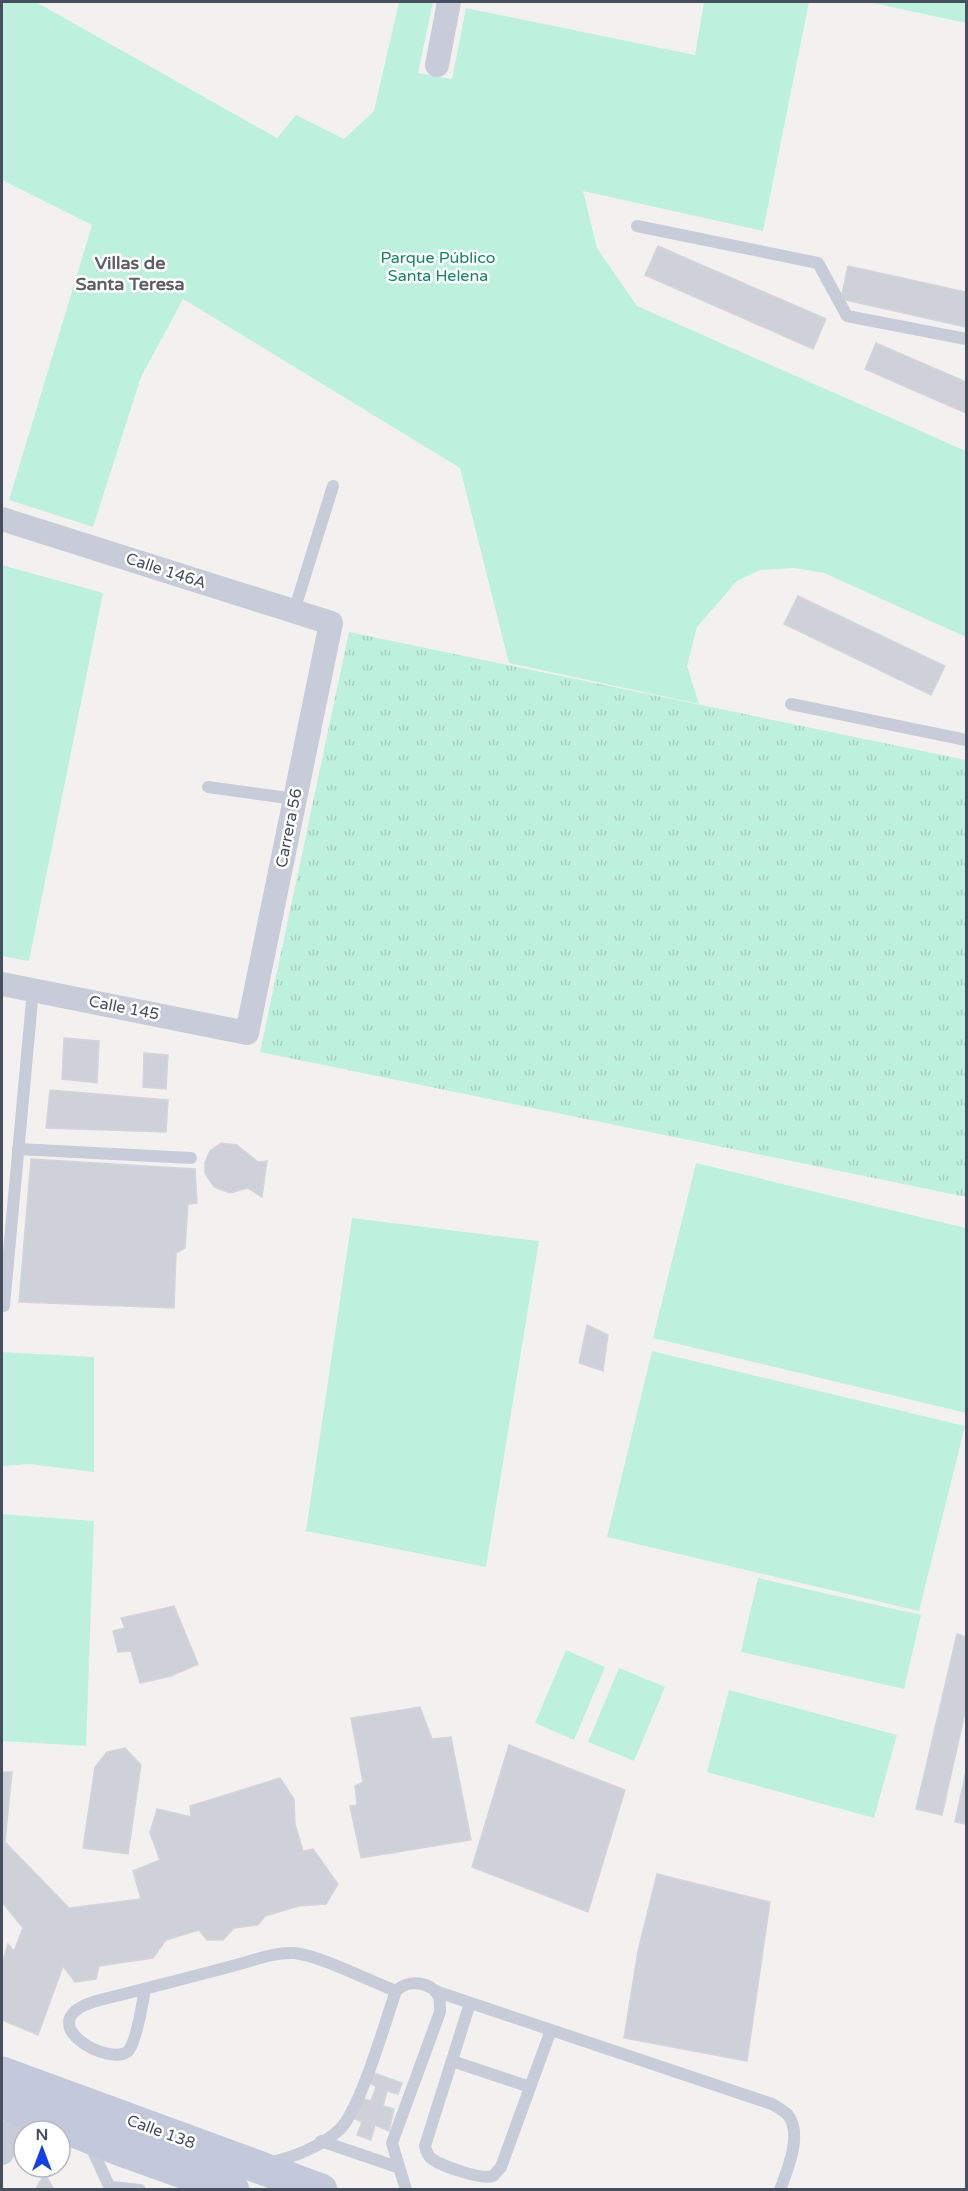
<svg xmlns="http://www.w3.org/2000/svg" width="968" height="2191" viewBox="0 0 968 2191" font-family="'Varela Round',sans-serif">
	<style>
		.grass { fill: url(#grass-tufts) }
		.green { fill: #bef1dd }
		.building { fill: #cfd1d8; stroke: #d4d5dc; stroke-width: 1.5 }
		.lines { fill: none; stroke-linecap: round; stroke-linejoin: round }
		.lane { stroke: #c7ccd8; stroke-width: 12 }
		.street { stroke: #c7ccd8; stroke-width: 24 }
		.secondary { stroke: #c3c9da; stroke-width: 33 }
		.labels { text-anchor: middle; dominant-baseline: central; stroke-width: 5; stroke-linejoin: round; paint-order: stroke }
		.park-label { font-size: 16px; fill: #148565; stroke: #fff }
		.street-label { font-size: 16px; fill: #474f5f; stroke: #fff }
		.neighbourhood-label { font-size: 18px; font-weight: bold; fill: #5d5f66; stroke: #fff }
	</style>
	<defs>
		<pattern id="grass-tufts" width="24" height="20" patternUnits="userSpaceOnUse" patternTransform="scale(1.5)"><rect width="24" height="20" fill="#bef1dd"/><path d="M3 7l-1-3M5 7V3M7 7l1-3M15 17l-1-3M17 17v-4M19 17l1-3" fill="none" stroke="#a5d0c0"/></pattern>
	</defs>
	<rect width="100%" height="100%" fill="#f3f1f0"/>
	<path class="grass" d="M349 632 966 760V1197L260 1052Z"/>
	<g class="green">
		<path d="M2 2H36L277 138 296 115 344 139 374 111 399 2H433L418 73 452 79 466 8 695 55 704 2H809L763 231 583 191 597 248 637 306 966 451V637L824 573 794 568 760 570 737 581 697 627 687 666 699 704 509 663 460 468 183 299 141 377 93 527 9 500 92 225 2 180Z"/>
		<path d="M868 2H966V23Z"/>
		<path d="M2 565 103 593 29 961 2 956Z"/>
		<path d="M696 1163 966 1228V1413L653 1338Z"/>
		<path d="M352 1218 539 1241 486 1567 306 1531Z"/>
		<path d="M652 1351 965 1426 919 1611 607 1537Z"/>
		<path d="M2 1352 94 1357V1472L29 1464 2 1466Z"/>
		<path d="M2 1514 94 1521 86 1746 2 1741Z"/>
		<path d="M758 1578 921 1615 904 1689 741 1652Z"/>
		<path d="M566 1650 605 1667 574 1740 535 1723Z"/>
		<path d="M619 1668 665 1687 634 1761 588 1742Z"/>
		<path d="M729 1690 897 1735 874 1818 707 1772Z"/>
	</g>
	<g class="building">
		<path d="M658 246 826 319 813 349 645 275Z"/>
		<path d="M848 266 966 292V327L841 299Z"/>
		<path d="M876 343 966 382V413L865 369Z"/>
		<path d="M798 596 945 666 931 695 784 624Z"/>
		<path d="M64 1038 99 1041 97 1083 62 1079Z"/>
		<path d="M144 1053 168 1055 166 1089 143 1087Z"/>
		<path d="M50 1090 168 1100 166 1132 46 1128Z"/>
		<path d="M221 1143 237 1145 258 1162 267 1161 262 1197 248 1188 230 1193 214 1187 205 1173V1162L210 1151Z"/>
		<path d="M31 1159 195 1169 197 1203 188 1204 185 1248 176 1253 174 1308 19 1302Z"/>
		<path d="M587 1325 608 1335 603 1371 579 1363Z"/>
		<path d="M174 1606 198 1664 171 1676 140 1683 131 1651 118 1652 113 1631 125 1628 121 1618Z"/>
		<path d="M957 1634 966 1637V1708L942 1815 916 1809Z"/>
		<path d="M420 1707 432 1739 451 1737 471 1840 361 1858 350 1806 357 1805 355 1786 363 1782 351 1718Z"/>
		<path d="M509 1745 625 1790 588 1912 472 1867Z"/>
		<path d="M125 1748 141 1765 128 1854 83 1848 95 1767 107 1752Z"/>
		<path d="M966 1771V1824L955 1822Z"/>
		<path d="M2 1772H12L5 1842 69 1908 141 1899 133 1871 160 1860 150 1833 157 1809 191 1817 190 1806 280 1778 294 1799 295 1824 303 1851 313 1849 338 1884 326 1904 299 1906 265 1916 258 1925 234 1928 223 1940H207L199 1930 166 1940 153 1958 99 1966 96 1979 75 1982 63 1966 38 2035 2 2020V1963L8 1944 14 1951 23 1928 2 1902Z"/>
		<path d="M657 1874 770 1902 747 2061 624 2038 638 1951Z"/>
		<path d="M374 2073 402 2083 398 2094 387 2091 383 2106 394 2109 389 2131 375 2125 371 2140 357 2135 362 2122 355 2119 364 2099 371 2101 376 2087 370 2083Z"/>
		<path d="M45 2173 54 2190H35Z"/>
	</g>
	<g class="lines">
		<g class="lane">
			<path d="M637 226 818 263 847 316 966 339"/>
			<path d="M294 611 333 486"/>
			<path d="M791 704 966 740"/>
			<path d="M208 787 295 799"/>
			<path d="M18 1149 191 1158"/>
			<path d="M4 1306 33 990"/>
			<path d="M145 1989C143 2001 136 2041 129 2050 112 2070 23 2020 100 2000 144 1989 188 1978 232 1966 252 1961 274 1952 294 1953 319 1955 370 1981 396 1991"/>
			<path d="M435 1991 772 2104C777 2107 784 2111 788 2115 803 2134 787 2171 780 2190"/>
			<path d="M470 2003 425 2146C426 2151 427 2155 432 2159 442 2166 481 2180 493 2176L501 2167 551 2030"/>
			<path d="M452 2061 530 2087"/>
			<path d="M321 2141 397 2167"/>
			<path d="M90 2145 111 2190"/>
			<path d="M269 2162C291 2159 324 2145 340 2129 361 2108 385 2022 396 1991 407 1979 432 1981 439 1997 440 2001 440 2007 440 2012L392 2143 406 2190"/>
			<path d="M111 2187 140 2190"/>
		</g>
		<g class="street">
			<path d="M437 65 449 2"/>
			<path d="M2 519 331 623 247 1033 2 984"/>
			<path d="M2 2153 28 2096"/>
		</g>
		<g class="secondary">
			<path d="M2 2073 321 2190"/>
			<path d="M2 2102 121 2150 233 2190"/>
		</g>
	</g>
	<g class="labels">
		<g class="park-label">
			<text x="438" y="258">Parque Público<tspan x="438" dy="18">Santa Helena</tspan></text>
		</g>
		<g class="street-label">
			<text transform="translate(166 571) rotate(18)">Calle 146A</text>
			<text transform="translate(289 828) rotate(-79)">Carrera 56</text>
			<text transform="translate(124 1008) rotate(11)">Calle 145</text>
			<text transform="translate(161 2132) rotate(20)">Calle 138</text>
		</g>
		<g class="neighbourhood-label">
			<text x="130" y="263">Villas de<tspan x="130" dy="21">Santa Teresa</tspan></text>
		</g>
	</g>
	<rect width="968" height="2191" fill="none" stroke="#474f5f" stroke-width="6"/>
	<g transform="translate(42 2149)"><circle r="28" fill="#ffffff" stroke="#b5b9bf" stroke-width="1.5"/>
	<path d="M0-4.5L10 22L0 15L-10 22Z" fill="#1241eb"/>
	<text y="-9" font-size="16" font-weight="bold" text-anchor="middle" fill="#474f5f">N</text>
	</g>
</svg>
